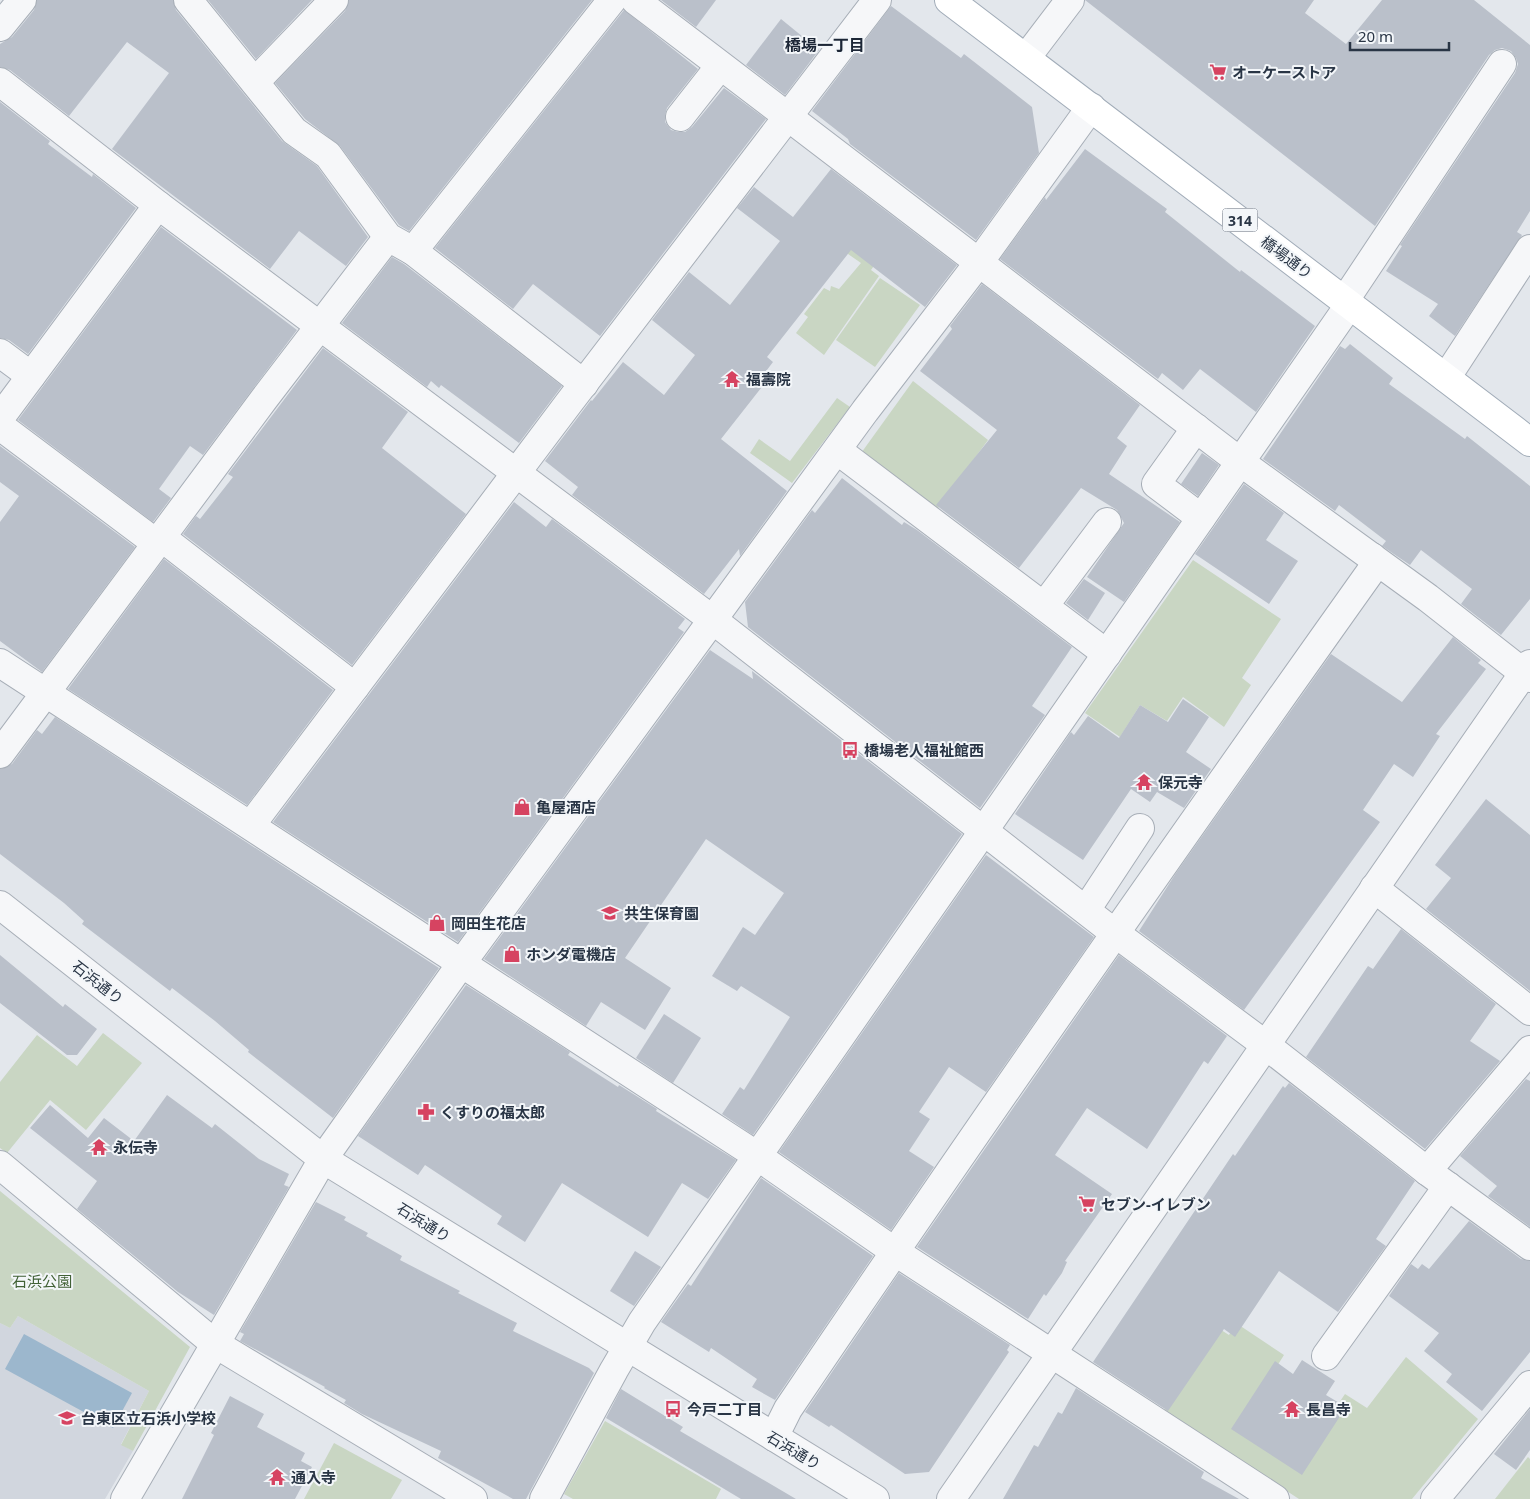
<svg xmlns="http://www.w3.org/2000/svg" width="1530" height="1499" viewBox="0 0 1530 1499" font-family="'Noto Sans','Noto Sans JP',sans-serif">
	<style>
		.built { fill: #d1d6de }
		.green { fill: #c9d6c3 }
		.water { fill: #9cb7cd }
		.building { fill: #bac0ca }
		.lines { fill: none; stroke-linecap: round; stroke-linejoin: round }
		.minor-casing { stroke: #a7aeb7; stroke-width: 30 }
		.major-casing { stroke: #a1acb8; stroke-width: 30 }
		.minor { stroke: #f6f7f9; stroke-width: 28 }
		.major { stroke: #fff; stroke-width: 28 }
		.labels { text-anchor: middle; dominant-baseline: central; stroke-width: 4; stroke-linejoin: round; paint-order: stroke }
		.shield { fill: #f3f6f9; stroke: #666f7b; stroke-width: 1 }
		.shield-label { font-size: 14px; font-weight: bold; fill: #293545 }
		.poi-label { font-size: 15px; font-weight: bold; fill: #293545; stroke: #f3f6f9; text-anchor: start }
		.street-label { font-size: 15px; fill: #293545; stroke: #f3f6f9 }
		.park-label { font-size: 15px; fill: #416136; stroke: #f3f6f9 }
		.neighbourhood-label { font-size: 16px; font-weight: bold; fill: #1c2636; stroke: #f3f6f9 }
	</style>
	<rect width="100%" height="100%" fill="#e3e7ec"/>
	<path class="built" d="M18 1316 149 1391 121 1444 133 1451 105 1499H0V1323L10 1328Z"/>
	<g class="green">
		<path d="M844 236 878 260 871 270 879 276 824 355 796 333 808 317 804 314 824 288 830 291 831 286 839 289 861 263 838 247Z"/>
		<path d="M880 278 920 305 875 367 836 340Z"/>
		<path d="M913 381 988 440 933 515 859 456Z"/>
		<path d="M837 398 850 407 792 483 750 453 759 439 790 461Z"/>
		<path d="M1193 560 1281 619 1242 678 1251 685 1224 727 1183 697 1167 721 1140 705 1120 737 1085 713Z"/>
		<path d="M103 1033 142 1063 86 1130 50 1100 7 1153 0 1148V1082L37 1035 77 1066Z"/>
		<path d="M0 1191 190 1347 133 1451 121 1445 149 1391 18 1316 10 1328 0 1323Z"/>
		<path d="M1236 1323 1284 1355 1237 1430 1295 1467 1345 1394 1367 1408 1406 1357 1478 1419 1412 1499H1299L1164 1411 1218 1328 1229 1335Z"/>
		<path d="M605 1421 721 1489 716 1499H573L564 1494Z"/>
		<path d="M334 1443 402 1480 391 1499H304Z"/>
		<path d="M1528 1457 1530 1459V1499H1495Z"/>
	</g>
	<path class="water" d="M24 1334 132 1393 113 1428 5 1369Z"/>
	<g class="building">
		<path d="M37 0H173L176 10 282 141 317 166 368 237 346 266 299 231 270 269 112 149 169 73 127 42 69 116 10 70 0 67V44L12 37 34 10Z"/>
		<path d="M208 0H312L256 59Z"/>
		<path d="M349 0H592L409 231 399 225 340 146 305 119 275 83 345 11Z"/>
		<path d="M661 0H716L696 27Z"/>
		<path d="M1085 0H1314L1305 13 1346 44 1382 0H1474L1530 45V211L1517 232 1522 235 1455 336 1429 316 1438 304 1386 271 1402 246 1400 245 1515 73 1518 64 1516 58 1511 51 1502 48 1495 50 1489 55 1375 226Z"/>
		<path d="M891 6 961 58 964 54 1032 107 1039 153 976 240 850 144 848 139 812 111Z"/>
		<path d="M624 10 698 69 667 108 665 115V122L671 130 678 132H685L692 127 724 88 766 119 600 336 533 284 513 309 435 248Z"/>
		<path d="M781 19 819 50 785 95 746 65Z"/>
		<path d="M0 102 50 141 48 144 92 177 93 174 136 208 28 354 9 340 0 338Z"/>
		<path d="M1085 149 1167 209 1165 212 1240 272 1241 270 1315 326 1256 412 1200 369 1183 390 1162 373 1158 379 1000 259 1045 197 1046 200Z"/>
		<path d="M831 169 957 265 925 307 851 250 767 357 773 362 760 379 765 383 721 439 787 491 740 556 739 549 704 594 572 495 578 487 545 461 591 400 592 401 623 362 664 395 695 355 652 320 689 272 730 305 780 241 737 208 754 187 793 217Z"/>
		<path d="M161 227 297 330 203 455 190 446 159 489 171 498 153 522 18 420Z"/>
		<path d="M392 257 404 264 562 386 519 443 441 385 439 388 431 381 427 387 342 323Z"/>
		<path d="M982 284 1140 405 1117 438 1127 446 1109 474 1180 522 1124 602 1087 577 1124 523 1117 510 1081 488 1019 568 936 505 997 430 920 371 952 329 950 326Z"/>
		<path d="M1350 344 1393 378 1389 384 1465 439 1467 436 1530 486V599L1501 635 1461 604 1472 589 1421 550 1410 565 1382 546 1386 541 1339 505 1335 511 1263 459 1340 346 1345 349Z"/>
		<path d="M323 348 408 412 382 448 466 514 352 665 183 534 196 516 200 519 233 477 228 474Z"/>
		<path d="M0 446 135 547 42 672 0 641V522L19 496 0 482Z"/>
		<path d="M1202 453 1219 465 1198 496 1181 484Z"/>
		<path d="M842 478 902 525 904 522 917 530 1072 647 1032 706 1045 715 980 808 748 627 745 602 812 510 815 513Z"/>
		<path d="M1244 484 1284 513 1266 540 1298 561 1269 604 1195 554Z"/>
		<path d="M514 502 546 527 552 519 685 619 678 628 684 632 458 942 273 822Z"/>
		<path d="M164 559 333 690 247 805 68 689Z"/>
		<path d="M1084 579 1105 593 1088 620 1066 603Z"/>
		<path d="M1453 637 1481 660 1478 663 1486 669 1436 734 1440 736 1413 777 1394 764 1363 810 1380 822 1244 1010 1139 931 1176 873 1331 654 1402 702Z"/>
		<path d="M710 650 753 679 752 671 962 834 753 1135 722 1114 740 1087 744 1090 790 1017 741 986 737 991 712 976 743 927 755 935 784 893 706 839 625 958 671 988 645 1030 601 1002 586 1026 484 959Z"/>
		<path d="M1183 699 1209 717 1186 752 1211 769 1184 808 1157 792 1150 802 1131 789 1083 860 1015 814 1071 732 1074 735 1088 716 1119 738 1140 705 1168 722Z"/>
		<path d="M55 717 439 968 333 1118 248 1052 249 1050 215 1021 172 988 170 991 82 924 84 921 64 903 0 854V769L12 764 37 730 42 734Z"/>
		<path d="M1486 799 1530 835V991L1426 909 1451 878 1435 865Z"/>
		<path d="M986 855 1094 937 986 1092 949 1067 919 1112 930 1119 909 1151 934 1167 891 1230 779 1152Z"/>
		<path d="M1401 929 1496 1004 1470 1041 1500 1061 1425 1149 1306 1057 1368 966 1373 969Z"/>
		<path d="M0 955 63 1007 65 1004 97 1029 77 1055H67L0 1003Z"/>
		<path d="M1119 955 1227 1036 1208 1064 1204 1061 1147 1149 1087 1108 1055 1155 1112 1194 1065 1261 1067 1262 1062 1273 1046 1296 1044 1294 1028 1319 917 1247Z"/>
		<path d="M466 985 570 1052 568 1055 618 1087 619 1085 657 1109 656 1111 736 1160 708 1199 682 1183 648 1237 562 1183 525 1242 497 1224 502 1216 425 1165 418 1175 358 1136Z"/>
		<path d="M664 1014 701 1038 673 1083 636 1058Z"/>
		<path d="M1526 1079 1530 1081V1227L1488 1196 1497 1186 1460 1156Z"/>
		<path d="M1289 1083 1415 1181 1376 1239 1386 1246 1338 1312 1279 1271 1235 1337 1224 1329 1168 1411 1093 1362 1233 1154 1235 1156 1283 1086 1285 1088Z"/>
		<path d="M167 1095 212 1128 215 1124 259 1159 289 1174 284 1185 289 1187 214 1315 178 1292 77 1209 97 1181 30 1128 50 1105 88 1138 104 1118 134 1141Z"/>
		<path d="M761 1178 873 1256 775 1400 752 1387 757 1379 711 1348 709 1352 661 1322 688 1284 691 1286Z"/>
		<path d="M316 1202 346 1217 344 1220 368 1233 366 1236 402 1256 400 1260 460 1291 458 1293 517 1323 513 1331 589 1368 594 1373 526 1499H513L438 1458 441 1451 362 1414 344 1403 346 1400 324 1388 325 1387 240 1341 244 1334 240 1332Z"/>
		<path d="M1469 1221 1521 1259 1530 1261V1352L1482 1411 1446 1382 1452 1374 1424 1351 1439 1333 1389 1296 1411 1264 1418 1269 1422 1264 1429 1269Z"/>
		<path d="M635 1251 661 1267 634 1306 610 1291Z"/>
		<path d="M899 1273 1010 1345 1007 1350 1009 1352 929 1472 905 1474 831 1425 829 1427 805 1412Z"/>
		<path d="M1302 1360 1335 1381 1326 1395 1346 1407 1302 1475 1231 1429 1275 1361 1293 1374Z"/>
		<path d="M1076 1388 1204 1472 1201 1478 1239 1499H1003L1034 1445 1038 1447 1058 1412 1062 1414Z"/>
		<path d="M621 1389 683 1427 680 1431 796 1499H741L606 1418Z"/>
		<path d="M230 1396 264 1414 257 1427 305 1453 301 1461 312 1467 295 1499H182L214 1435 211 1433Z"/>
		<path d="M1530 1409V1450L1516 1470 1494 1454Z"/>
	</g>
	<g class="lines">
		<g class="minor-casing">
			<g id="minor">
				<path d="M188 0 294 131 328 155 388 237 413 251 584 384"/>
				<path d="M635 0 1239 461 1428 598 1530 678"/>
				<path d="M0 27 22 0"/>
				<path d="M1026 58 1070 0"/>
				<path d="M0 82 158 205 713 620 1103 924 1267 1046 1427 1171 1530 1246"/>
				<path d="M255 82 334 0"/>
				<path d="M680 117 720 66"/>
				<path d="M413 251 612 0"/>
				<path d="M1345 300 1502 64"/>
				<path d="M0 353 31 376"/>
				<path d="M1446 378 1530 249"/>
				<path d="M0 418 158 205"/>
				<path d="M0 426 156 543"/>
				<path d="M1196 428 1156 484 1201 518"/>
				<path d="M837 450 1107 654"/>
				<path d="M161 537 355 687"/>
				<path d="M1044 606 1107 522"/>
				<path d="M0 663 750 1151 894 1251 1275 1499"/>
				<path d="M0 754 264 399 388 237"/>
				<path d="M251 825 568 404 877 0"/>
				<path d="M1374 888 1530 1011"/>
				<path d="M0 905 323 1159 875 1499"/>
				<path d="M1086 910 1140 828"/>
				<path d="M0 1165 214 1343 473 1499"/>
				<path d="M1427 1171 1530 1050"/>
				<path d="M1326 1356 1448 1186"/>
				<path d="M774 1437 788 1409C978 1127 1174 848 1371 571L1374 562 1372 557"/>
				<path d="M125 1499 323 1159 461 964 865 411 980 261 1091 107"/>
				<path d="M544 1499 614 1370 642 1322 1350 304"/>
				<path d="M951 1499 1530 664"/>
				<path d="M1435 1499 1530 1385"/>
			</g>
		</g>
		<g class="major-casing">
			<path id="major" d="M949 0 1530 442"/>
		</g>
		<use href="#minor" class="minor"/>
		<use href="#major" class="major"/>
	</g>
	<defs>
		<g id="supermarket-bare" transform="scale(1.35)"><path d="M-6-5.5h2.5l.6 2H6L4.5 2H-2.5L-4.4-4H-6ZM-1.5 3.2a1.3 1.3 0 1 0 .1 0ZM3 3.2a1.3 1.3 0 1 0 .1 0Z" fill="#d64361" stroke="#f3f6f9" stroke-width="2.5" paint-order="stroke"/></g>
		<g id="temple-bare" transform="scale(1.35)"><path d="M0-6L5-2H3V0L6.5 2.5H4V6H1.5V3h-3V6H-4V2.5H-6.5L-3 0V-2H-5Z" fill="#d64361" stroke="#f3f6f9" stroke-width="2.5" paint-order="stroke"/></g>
		<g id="bus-bare" transform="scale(1.35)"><path d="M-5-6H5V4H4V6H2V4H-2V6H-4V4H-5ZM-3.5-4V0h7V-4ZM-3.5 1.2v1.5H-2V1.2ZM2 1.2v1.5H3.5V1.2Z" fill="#d64361" stroke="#f3f6f9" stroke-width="2.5" paint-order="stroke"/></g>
		<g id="shop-bare" transform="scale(1.35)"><path d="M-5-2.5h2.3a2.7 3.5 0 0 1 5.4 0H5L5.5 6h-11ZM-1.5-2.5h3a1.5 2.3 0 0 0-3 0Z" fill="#d64361" stroke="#f3f6f9" stroke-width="2.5" paint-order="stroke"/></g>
		<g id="school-bare" transform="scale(1.35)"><path d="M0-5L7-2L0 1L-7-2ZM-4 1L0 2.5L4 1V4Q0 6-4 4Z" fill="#d64361" stroke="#f3f6f9" stroke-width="2.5" paint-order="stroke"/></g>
		<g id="pharmacy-bare" transform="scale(1.35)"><path d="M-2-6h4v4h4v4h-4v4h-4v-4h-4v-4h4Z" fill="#d64361" stroke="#f3f6f9" stroke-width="2.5" paint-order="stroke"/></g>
	</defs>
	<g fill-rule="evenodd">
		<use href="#supermarket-bare" x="1218" y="72"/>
		<use href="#temple-bare" x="732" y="379"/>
		<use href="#bus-bare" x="850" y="750"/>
		<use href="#temple-bare" x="1144" y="782"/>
		<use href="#shop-bare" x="522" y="807"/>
		<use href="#school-bare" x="610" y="913"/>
		<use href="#shop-bare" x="437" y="923"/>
		<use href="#shop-bare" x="512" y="954"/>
		<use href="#pharmacy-bare" x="426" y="1112"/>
		<use href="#temple-bare" x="99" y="1147"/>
		<use href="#supermarket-bare" x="1087" y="1204"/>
		<use href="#bus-bare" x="673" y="1409"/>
		<use href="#temple-bare" x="1292" y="1409"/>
		<use href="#school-bare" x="67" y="1418"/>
		<use href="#temple-bare" x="277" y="1477"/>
	</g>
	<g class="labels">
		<rect class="shield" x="1222.5" y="208.5" width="35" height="23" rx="4"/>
		<g class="shield-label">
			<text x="1240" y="220">314</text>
		</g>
		<g class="poi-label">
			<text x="1232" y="72">オーケーストア</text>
			<text x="746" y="379">福壽院</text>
			<text x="864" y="750">橋場老人福祉館西</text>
			<text x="1158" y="782">保元寺</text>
			<text x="536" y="807">亀屋酒店</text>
			<text x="624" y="913">共生保育園</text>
			<text x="451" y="923">岡田生花店</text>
			<text x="526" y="954">ホンダ電機店</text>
			<text x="440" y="1112">くすりの福太郎</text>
			<text x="113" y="1147">永伝寺</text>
			<text x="1101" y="1204">セブン-イレブン</text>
			<text x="687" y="1409">今戸二丁目</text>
			<text x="1306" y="1409">長昌寺</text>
			<text x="81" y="1418">台東区立石浜小学校</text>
			<text x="291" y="1477">通入寺</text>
		</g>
		<g class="street-label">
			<text transform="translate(1287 257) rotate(37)">橋場通り</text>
			<text transform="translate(98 982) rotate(38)">石浜通り</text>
			<text transform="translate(424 1222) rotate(32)">石浜通り</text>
			<text transform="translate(794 1450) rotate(31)">石浜通り</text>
		</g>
		<g class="park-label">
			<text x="42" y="1281">石浜公園</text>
		</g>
		<g class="neighbourhood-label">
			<text x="825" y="45">橋場一丁目</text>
		</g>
	</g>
	<path d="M1350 42v8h99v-8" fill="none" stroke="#293545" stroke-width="2.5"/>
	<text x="1358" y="42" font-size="15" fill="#293545" stroke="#f3f6f9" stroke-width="4" paint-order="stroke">20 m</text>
</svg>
